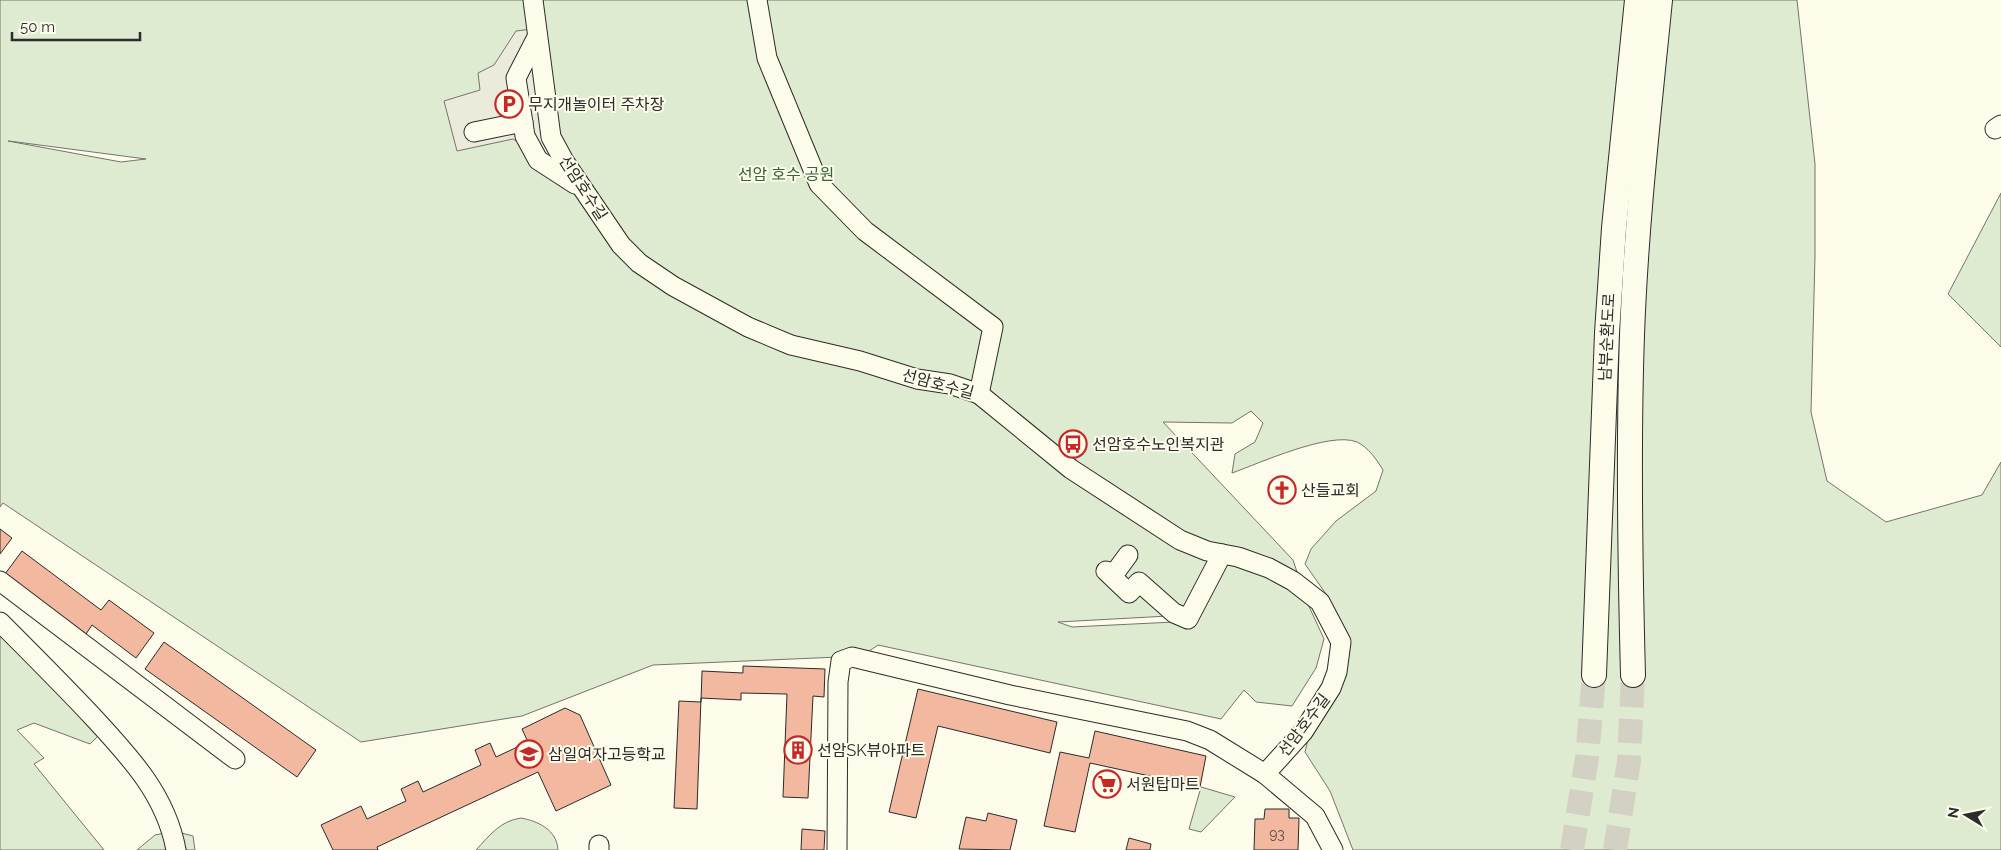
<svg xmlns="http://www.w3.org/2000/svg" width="2001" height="850" viewBox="0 0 2001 850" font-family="Raleway,'Noto Sans KR',sans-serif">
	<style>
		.green { fill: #deebd1; stroke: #74746e; fill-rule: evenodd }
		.parking { fill: #eceadb; stroke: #74746e }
		.building { fill: #f2b8a0; stroke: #2b2b2b }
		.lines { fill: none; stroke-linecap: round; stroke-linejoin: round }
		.major-tunnel { stroke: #d3d1c4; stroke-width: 24; stroke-dasharray: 24 12; stroke-linecap: butt }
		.minor-casing { stroke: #2b2b2b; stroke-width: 21 }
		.major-casing { stroke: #2b2b2b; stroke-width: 26 }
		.minor { stroke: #fdfbea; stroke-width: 19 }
		.major { stroke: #fdfbea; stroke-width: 24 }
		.labels { text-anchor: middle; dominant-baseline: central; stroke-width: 4; stroke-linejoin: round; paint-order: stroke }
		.number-label { font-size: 14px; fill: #5d4e48 }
		.poi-label { font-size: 16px; fill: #2b2b2b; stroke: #fdfbea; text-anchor: start }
		.park-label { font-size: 16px; fill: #34623c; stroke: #fdfbea }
		.street-label { font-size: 16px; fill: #2b2b2b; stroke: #fdfbea }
	</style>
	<rect width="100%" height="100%" fill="#fdfbea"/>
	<g class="green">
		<path d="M0 0H1797L1815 164V256L1811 412 1827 481 1886 522 1982 495 2001 462V850H1353L1330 791 1305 752 1311 727 1349 652 1347 633 1326 594 1305 564 1311 549 1336 521 1376 491 1383 470C1377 460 1368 447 1357 442 1330 431 1260 463 1232 473L1235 454 1255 442 1263 423 1251 411 1232 423 1163 422 1293 560 1307 602 1324 639 1316 668 1292 706 1256 702 1244 690 1221 719 878 645 862 656 653 665 522 716 361 742 3 503 0 507ZM8 141H9L146 159 121 162ZM1168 616 1174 622 1072 627 1058 622Z"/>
		<path d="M2001 193V347L1948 294Z"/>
		<path d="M0 626 98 736 90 744 34 723 17 730 44 758 34 764 104 850H0Z"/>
		<path d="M1201 787 1235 797 1201 832 1189 829Z"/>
		<path d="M521 818C538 821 557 830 558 850H476C490 835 500 821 521 818Z"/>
		<path d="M174 831 193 836 195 850H137L155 835Z"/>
	</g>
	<path class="parking" d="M532 29 555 164 513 139 457 151 444 101 480 90 478 73 494 65 516 31Z"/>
	<g class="building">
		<path d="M0 529 12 538 0 554Z"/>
		<path d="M22 551 101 610 109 600 154 633 136 658 92 625 86 634 5 574Z"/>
		<path d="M164 642 316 750 297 777 145 669Z"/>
		<path d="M743 666 825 669 824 697 813 696 808 798 783 797 787 694 741 693V700L701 698 697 809 674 808 679 701 701 702 702 671 743 673Z"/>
		<path d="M918 689 1057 722 1050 753 938 726 916 818 889 812Z"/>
		<path d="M565 708 580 715 611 785 556 811 538 772 377 847 378 850H333L321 825 361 806 367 819 406 801 401 789 418 781 423 792 481 765 475 750 490 743 496 757 528 742 522 729Z"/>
		<path d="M1095 731 1206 756 1200 787 1090 763 1075 832 1044 826 1060 752 1089 758Z"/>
		<path d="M1265 809H1289V818H1299L1298 850H1254L1255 819H1264Z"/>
		<path d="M988 813 1017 820 1010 850 959 849 966 817 986 821Z"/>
		<path d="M802 829 825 831 824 850H801Z"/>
		<path d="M1129 838 1151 844 1150 850H1126Z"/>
	</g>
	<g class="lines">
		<g class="major-tunnel">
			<path d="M1572 850 1587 758 1594 675"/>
			<path d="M1615 850 1629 761 1633 675"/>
		</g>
		<g class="minor-casing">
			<g id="minor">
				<path d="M533 0 551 137 564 161 621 245 639 263 673 286 748 327 791 345 860 361 917 379 950 384 979 394 1071 469 1180 540 1207 551 1238 557 1269 568 1293 581 1320 602 1341 642 1337 672 1331 688 1303 732 1265 774"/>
				<path d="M757 0 767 58 819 184 865 231 993 327 979 394"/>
				<path d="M536 39 516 78 525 136 538 160 575 184"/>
				<path d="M1995 129 2001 125"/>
				<path d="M474 132 523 122"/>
				<path d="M1128 555 1114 574 1106 571 1129 593 1139 582 1174 613 1188 619 1222 554"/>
				<path d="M0 581 235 759"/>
				<path d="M0 622C31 653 63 685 93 717 130 757 166 795 176 850"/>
				<path d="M599 850V845"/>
				<path d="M837 850 838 682 841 661 852 657 1010 695 1187 731 1210 740 1265 774 1315 816 1333 850"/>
			</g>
		</g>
		<g class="major-casing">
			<g id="major">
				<path d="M1594 675 1607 333 1614 228 1637 0"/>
				<path d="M1633 675C1630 562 1628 448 1632 335 1636 223 1649 111 1660 0"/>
			</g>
		</g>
		<use href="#minor" class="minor"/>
		<use href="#major" class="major"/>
	</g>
	<defs>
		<g id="parking-ring" transform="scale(1.4375)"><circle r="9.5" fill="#fdfbea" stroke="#c62828" stroke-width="1.5"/><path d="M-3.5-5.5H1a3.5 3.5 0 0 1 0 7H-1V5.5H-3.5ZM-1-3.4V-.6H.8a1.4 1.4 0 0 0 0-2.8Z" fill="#c62828"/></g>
		<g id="bus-ring" transform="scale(1.4375)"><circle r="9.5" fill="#fdfbea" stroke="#c62828" stroke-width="1.5"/><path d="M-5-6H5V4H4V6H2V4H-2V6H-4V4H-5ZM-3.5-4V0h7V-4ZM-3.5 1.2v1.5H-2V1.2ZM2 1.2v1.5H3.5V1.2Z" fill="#c62828"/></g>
		<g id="church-ring" transform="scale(1.4375)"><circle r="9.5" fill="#fdfbea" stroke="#c62828" stroke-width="1.5"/><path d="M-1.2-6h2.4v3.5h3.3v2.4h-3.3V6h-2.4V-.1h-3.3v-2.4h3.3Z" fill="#c62828"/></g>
		<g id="building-ring" transform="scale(1.4375)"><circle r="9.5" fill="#fdfbea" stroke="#c62828" stroke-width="1.5"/><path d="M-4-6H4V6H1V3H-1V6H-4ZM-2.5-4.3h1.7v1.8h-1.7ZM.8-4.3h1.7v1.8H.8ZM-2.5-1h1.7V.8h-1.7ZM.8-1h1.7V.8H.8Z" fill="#c62828"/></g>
		<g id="school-ring" transform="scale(1.4375)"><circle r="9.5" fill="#fdfbea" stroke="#c62828" stroke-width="1.5"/><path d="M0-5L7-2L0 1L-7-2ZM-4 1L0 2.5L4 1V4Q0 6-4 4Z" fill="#c62828"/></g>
		<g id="supermarket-ring" transform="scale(1.4375)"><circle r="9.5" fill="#fdfbea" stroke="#c62828" stroke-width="1.5"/><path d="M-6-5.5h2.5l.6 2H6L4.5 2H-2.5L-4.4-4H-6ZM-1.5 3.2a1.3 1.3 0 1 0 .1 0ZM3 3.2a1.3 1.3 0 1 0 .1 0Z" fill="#c62828"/></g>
	</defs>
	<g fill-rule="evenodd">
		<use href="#parking-ring" x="509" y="104"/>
		<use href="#bus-ring" x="1073" y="444"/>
		<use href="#church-ring" x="1282" y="490"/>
		<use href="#building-ring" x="798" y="750"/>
		<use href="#school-ring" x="529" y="754"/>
		<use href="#supermarket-ring" x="1107" y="784"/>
	</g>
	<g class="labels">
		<g class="number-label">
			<text x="1277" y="834">93</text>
		</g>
		<g class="poi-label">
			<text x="528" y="104">무지개놀이터 주차장</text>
			<text x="1092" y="444">선암호수노인복지관</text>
			<text x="1301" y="490">산들교회</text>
			<text x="817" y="750">선암SK뷰아파트</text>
			<text x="548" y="754">삼일여자고등학교</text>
			<text x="1126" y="784">서원탑마트</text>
		</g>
		<g class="park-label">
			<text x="786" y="174">선암 호수 공원</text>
		</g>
		<g class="street-label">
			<text transform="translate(583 188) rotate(57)">선암호수길</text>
			<text transform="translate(1607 337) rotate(-87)">남부순환도로</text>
			<text transform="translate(938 384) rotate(15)">선암호수길</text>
			<text transform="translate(1304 725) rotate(-53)">선암호수길</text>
		</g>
	</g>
	<g transform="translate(1966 815) rotate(280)" stroke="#fdfbea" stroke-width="4" paint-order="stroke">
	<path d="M0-4L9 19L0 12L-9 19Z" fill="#2b2b2b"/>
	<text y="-8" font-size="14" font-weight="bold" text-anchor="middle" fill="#2b2b2b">N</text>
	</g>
	<path d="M12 32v8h128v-8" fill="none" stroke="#2b2b2b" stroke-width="2.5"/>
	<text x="20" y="32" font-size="15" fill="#2b2b2b" stroke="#fdfbea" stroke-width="4" paint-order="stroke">50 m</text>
</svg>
